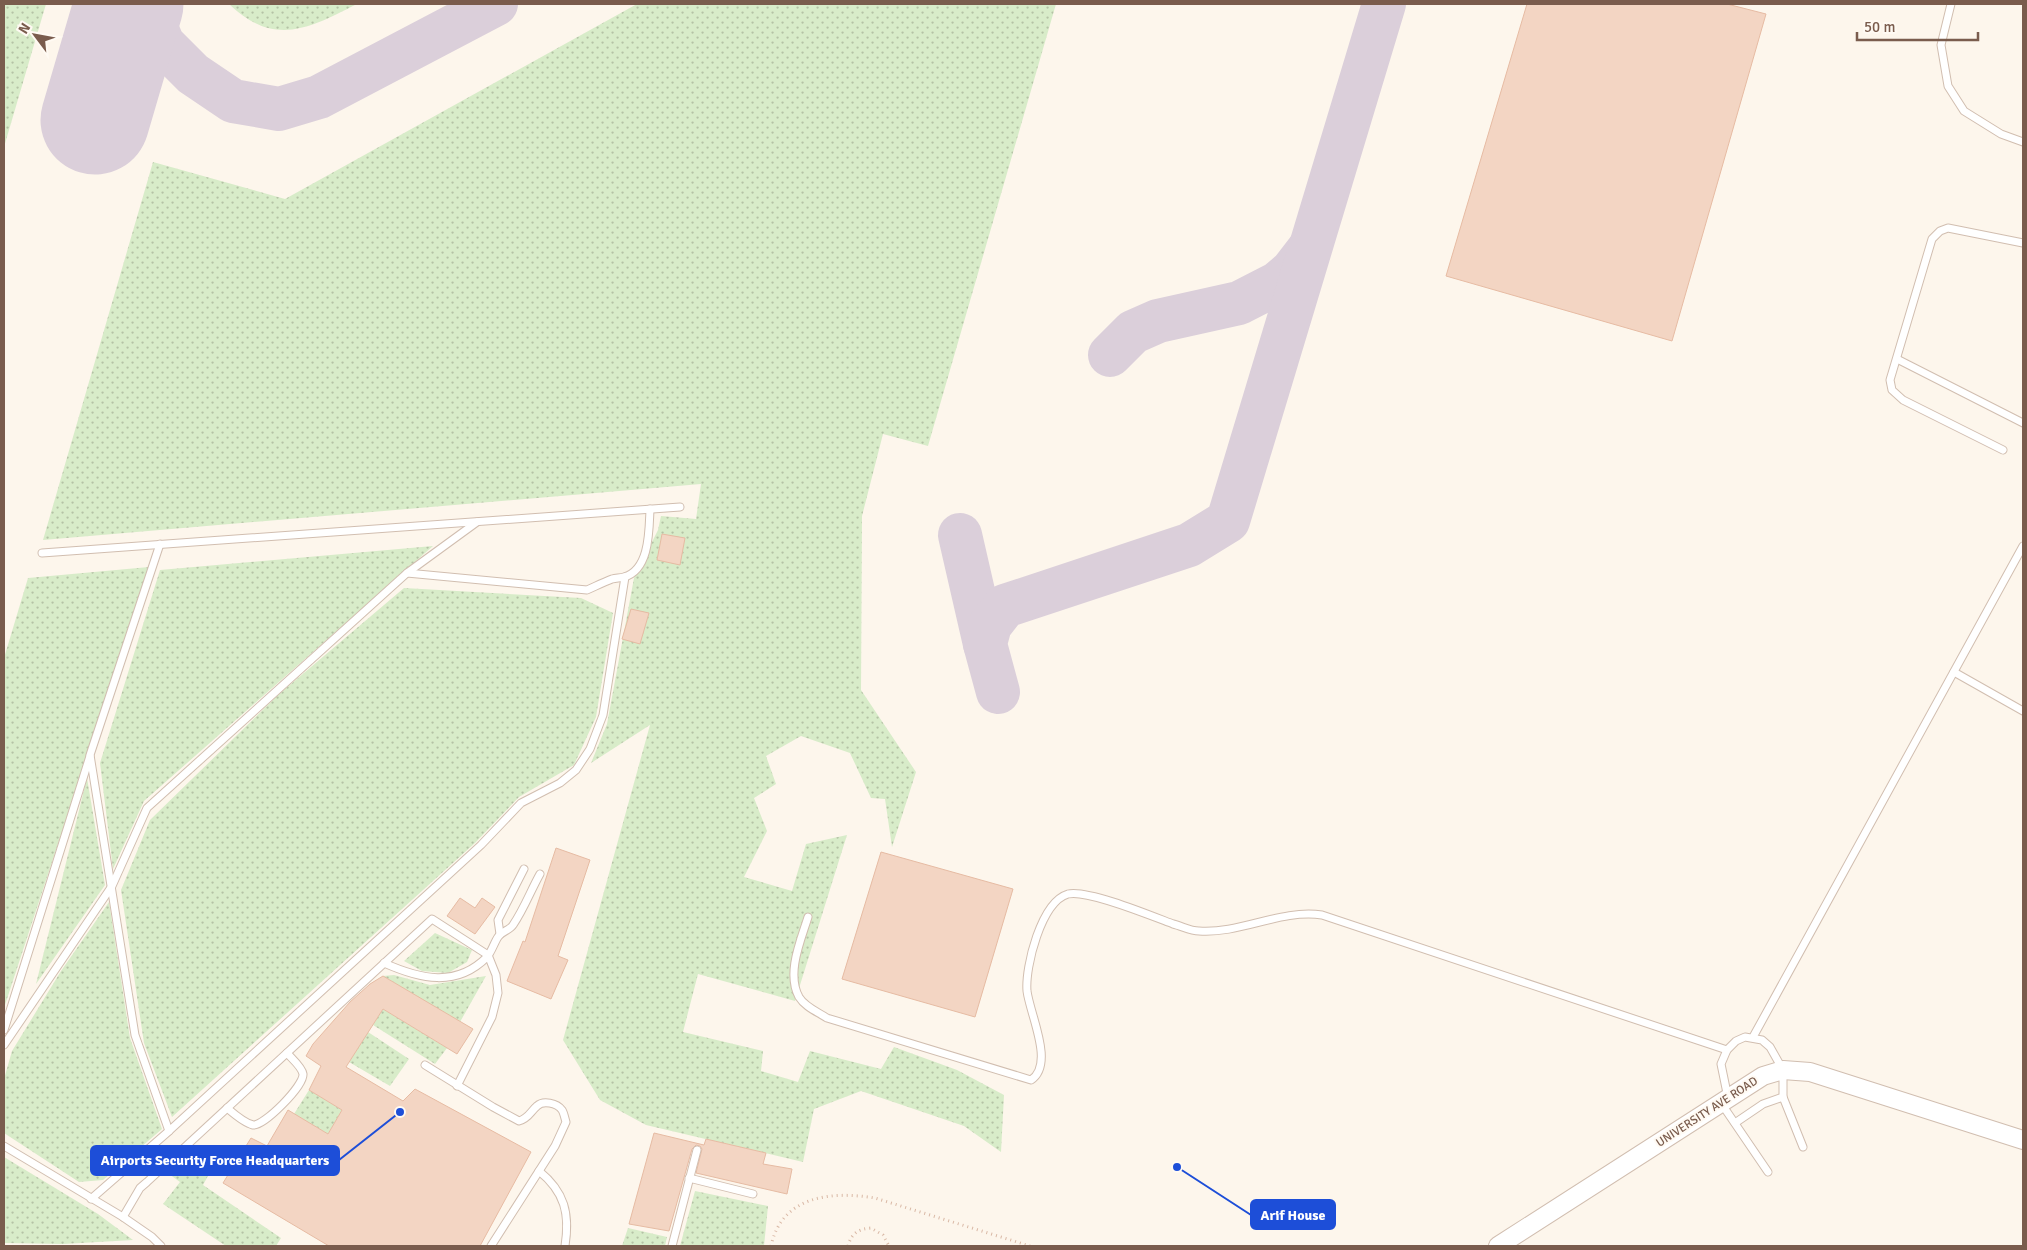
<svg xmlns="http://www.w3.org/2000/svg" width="2027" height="1250" viewBox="0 0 2027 1250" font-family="Signika,sans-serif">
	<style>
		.grass { fill: url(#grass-dots) }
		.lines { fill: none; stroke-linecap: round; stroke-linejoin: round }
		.taxiway { stroke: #dbcfda; stroke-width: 44 }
		.runway { stroke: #dbcfda; stroke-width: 109 }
		.building { fill: #f3d5c3; stroke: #e6bba3 }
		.service-casing { stroke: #d1beb0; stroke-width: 9 }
		.tertiary-casing { stroke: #d1beb0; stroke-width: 20 }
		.path { stroke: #d9b8a5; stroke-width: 3; stroke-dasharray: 1 4; stroke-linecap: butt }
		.service { stroke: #fff; stroke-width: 7 }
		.tertiary { stroke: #fff; stroke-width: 18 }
		.labels { text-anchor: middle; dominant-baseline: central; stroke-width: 4; stroke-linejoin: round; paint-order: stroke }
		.street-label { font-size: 12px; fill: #7a5c4d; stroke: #fffaf3 }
		.leader { fill: none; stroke: #1d4ed8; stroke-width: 2 }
		.callout-dot { fill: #1d4ed8; stroke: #fffaf3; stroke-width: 2 }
		.callout { fill: #1d4ed8; stroke: #1d4ed8; stroke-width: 2 }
		.callout-label { font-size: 14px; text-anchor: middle; font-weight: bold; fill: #fff }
	</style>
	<defs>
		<pattern id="grass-dots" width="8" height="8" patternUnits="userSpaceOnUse" patternTransform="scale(1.25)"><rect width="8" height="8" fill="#d8ecc9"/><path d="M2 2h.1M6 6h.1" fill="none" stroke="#b4c2a5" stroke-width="1.8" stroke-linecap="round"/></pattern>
	</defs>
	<rect width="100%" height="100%" fill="#fdf6ec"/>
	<g class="grass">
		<path d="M4 4H46L4 147Z"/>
		<path d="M229 4H357C308 29 274 47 229 4Z"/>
		<path d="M637 4H1056L928 446 883 434 862 516 861 690 916 772 892 847 885 799 871 798 850 753 801 736 766 756 776 784 754 798 767 831 744 877 792 891 806 844 847 835 795 1001 698 974 683 1032 763 1051 761 1071 798 1082 810 1051 881 1069 894 1047 957 1070 1004 1095 1001 1152 964 1126 861 1091 814 1109 803 1162 646 1125 600 1100 563 1040 650 725 591 763 607 724 634 578 658 530 661 516 696 519 701 484 43 540 153 162 285 199Z"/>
		<path d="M433 546 144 801 113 869 100 763 160 570Z"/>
		<path d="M149 567 4 1008V658L28 578Z"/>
		<path d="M404 588 581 598 613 613 596 717 574 765 519 797 475 843 172 1117 144 1043 121 890 150 820 278 695Z"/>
		<path d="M87 778 105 885 36 984Z"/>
		<path d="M109 902 130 1038 162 1129 103 1180 79 1182 4 1133V1079L12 1051 61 971Z"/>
		<path d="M435 933 472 950 467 962 448 973 422 971 404 961Z"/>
		<path d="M394 975 430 985 486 976 460 1022 383 976Z"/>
		<path d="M383 1009 447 1048 435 1064 373 1025Z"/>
		<path d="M368 1032 409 1059 390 1086 349 1062Z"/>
		<path d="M309 1090 342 1110 328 1134 294 1114Z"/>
		<path d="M191 1150 214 1165 203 1185 281 1238 276 1246H226L163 1204 180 1182 169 1174Z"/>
		<path d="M4 1157 98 1214 133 1240 63 1244 4 1243Z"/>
		<path d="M695 1191 768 1206 764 1246H680Z"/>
		<path d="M628 1228 667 1237 665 1246H622Z"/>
	</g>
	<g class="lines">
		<g class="taxiway">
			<path d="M146 4 163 44 193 74 233 101 279 109 319 97 496 4"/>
			<path d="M1110 355 1133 332 1158 321 1239 303 1278 283 1292 271 1309 249"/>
			<path d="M960 535 985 644"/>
			<path d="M998 692 985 644 990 625 1005 606 1189 545 1228 521 1384 4"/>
		</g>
		<path class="runway" d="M95 120 129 4"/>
	</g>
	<g class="building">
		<path d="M1527 4H1727L1766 14 1672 341 1446 276Z"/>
		<path d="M662 534 685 538 680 565 657 560Z"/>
		<path d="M631 609 649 613 640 644 622 639Z"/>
		<path d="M556 848 590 860 558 956 568 960 551 999 507 981 523 941 525 942Z"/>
		<path d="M881 852 1013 889 975 1017 842 979Z"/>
		<path d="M460 898 475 908 482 898 495 907 475 934 447 916Z"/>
		<path d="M383 976 473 1029 457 1054 383 1009 346 1067 403 1101 415 1089 531 1152 480 1246H329L223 1183 251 1138 267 1146 288 1110 328 1134 342 1110 309 1090 321 1066 306 1056 313 1044 350 1002 370 984Z"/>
		<path d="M654 1133 704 1145 706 1139 766 1153 763 1164 792 1169 787 1194 696 1173 702 1149 700 1146 696 1145 692 1149 669 1231 629 1224Z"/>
	</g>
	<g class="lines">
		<g class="service-casing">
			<g id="service">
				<path d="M1951 4 1941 45 1948 86 1964 111 2001 134 2023 142"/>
				<path d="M1897 359 2023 423"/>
				<path d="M2003 450 1903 400 1892 390 1890 380 1932 239 1940 231 1948 228 2023 243"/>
				<path d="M160 544 90 755 135 1035 169 1131"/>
				<path d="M42 553 680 507"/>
				<path d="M407 573 477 522"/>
				<path d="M1954 672 2023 711"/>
				<path d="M808 917C801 940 786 973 799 997 805 1007 818 1012 827 1018L1031 1080C1055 1064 1030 1015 1027 991 1025 967 1041 902 1068 894 1087 889 1152 916 1173 924 1182 926 1190 931 1199 931 1241 934 1280 909 1322 915L1727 1050"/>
				<path d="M500 934 498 920 524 869"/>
				<path d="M384 963C420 979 456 988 487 957 492 951 494 943 498 937 502 931 510 930 513 925 524 909 531 890 540 874"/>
				<path d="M4 1030 90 756"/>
				<path d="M1753 1037 2023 546"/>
				<path d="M4 1045 112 886 147 808 407 573 587 590C596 586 604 582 612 579 616 578 620 578 624 577 650 570 649 530 650 509"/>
				<path d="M425 1065 493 1107 519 1121C529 1118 530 1112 537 1106 543 1100 557 1103 562 1110 564 1113 565 1119 566 1122L555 1146 491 1246"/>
				<path d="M1728 1098 1721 1064 1727 1050 1736 1041 1745 1037 1762 1040 1770 1047 1783 1070V1097L1803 1147"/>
				<path d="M1721 1103 1768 1172"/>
				<path d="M227 1108C234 1114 244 1123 253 1125 264 1126 304 1086 303 1074 302 1067 291 1058 287 1053"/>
				<path d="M1735 1123 1763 1104 1783 1097"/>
				<path d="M4 1146 123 1217 152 1237 161 1246"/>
				<path d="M539 1171C565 1192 570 1214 565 1246"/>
				<path d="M689 1178 753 1194"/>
				<path d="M91 1199 169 1131 481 845 521 803 560 783 576 770 590 749 603 715 625 577"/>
				<path d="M123 1217 140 1188 147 1182 432 919 488 955 496 975 498 993 492 1017 457 1086"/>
				<path d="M672 1246 697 1150"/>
			</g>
		</g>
		<g class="tertiary-casing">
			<path id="tertiary" d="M1498 1246 1763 1076 1783 1070 1810 1072 2023 1140"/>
		</g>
		<g class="path">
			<path d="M771 1246C782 1195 832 1191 875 1198L1030 1246"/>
			<path d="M848 1246C851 1234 858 1229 871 1228L883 1235 889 1246"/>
		</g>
		<use href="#service" class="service"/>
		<use href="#tertiary" class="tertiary"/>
	</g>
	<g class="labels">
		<g class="street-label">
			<text transform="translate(1707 1112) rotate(-33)">UNIVERSITY AVE ROAD</text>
		</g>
	</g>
	<path class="leader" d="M400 1112L339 1160M1177 1167L1251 1215"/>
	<g class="callout-dot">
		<circle cx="400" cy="1112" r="5"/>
		<circle cx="1177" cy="1167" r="5"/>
	</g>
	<g class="callout">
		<rect x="91" y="1146" width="248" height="29" rx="5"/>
		<rect x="1251" y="1200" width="84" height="29" rx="5"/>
	</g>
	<g class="callout-label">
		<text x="215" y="1165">Airports Security Force Headquarters</text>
		<text x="1293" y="1220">Arif House</text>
	</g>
	<rect width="2027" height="1250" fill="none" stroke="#7a5c4d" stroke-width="10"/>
	<g transform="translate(35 35) rotate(302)" stroke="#fffaf3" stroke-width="4" paint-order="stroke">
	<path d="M0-4L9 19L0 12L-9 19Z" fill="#7a5c4d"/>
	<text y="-8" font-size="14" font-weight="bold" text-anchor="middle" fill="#7a5c4d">N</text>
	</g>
	<path d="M1857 32v8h121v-8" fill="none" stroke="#7a5c4d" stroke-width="2.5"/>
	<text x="1864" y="32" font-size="15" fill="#7a5c4d" stroke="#fffaf3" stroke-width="4" paint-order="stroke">50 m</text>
</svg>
